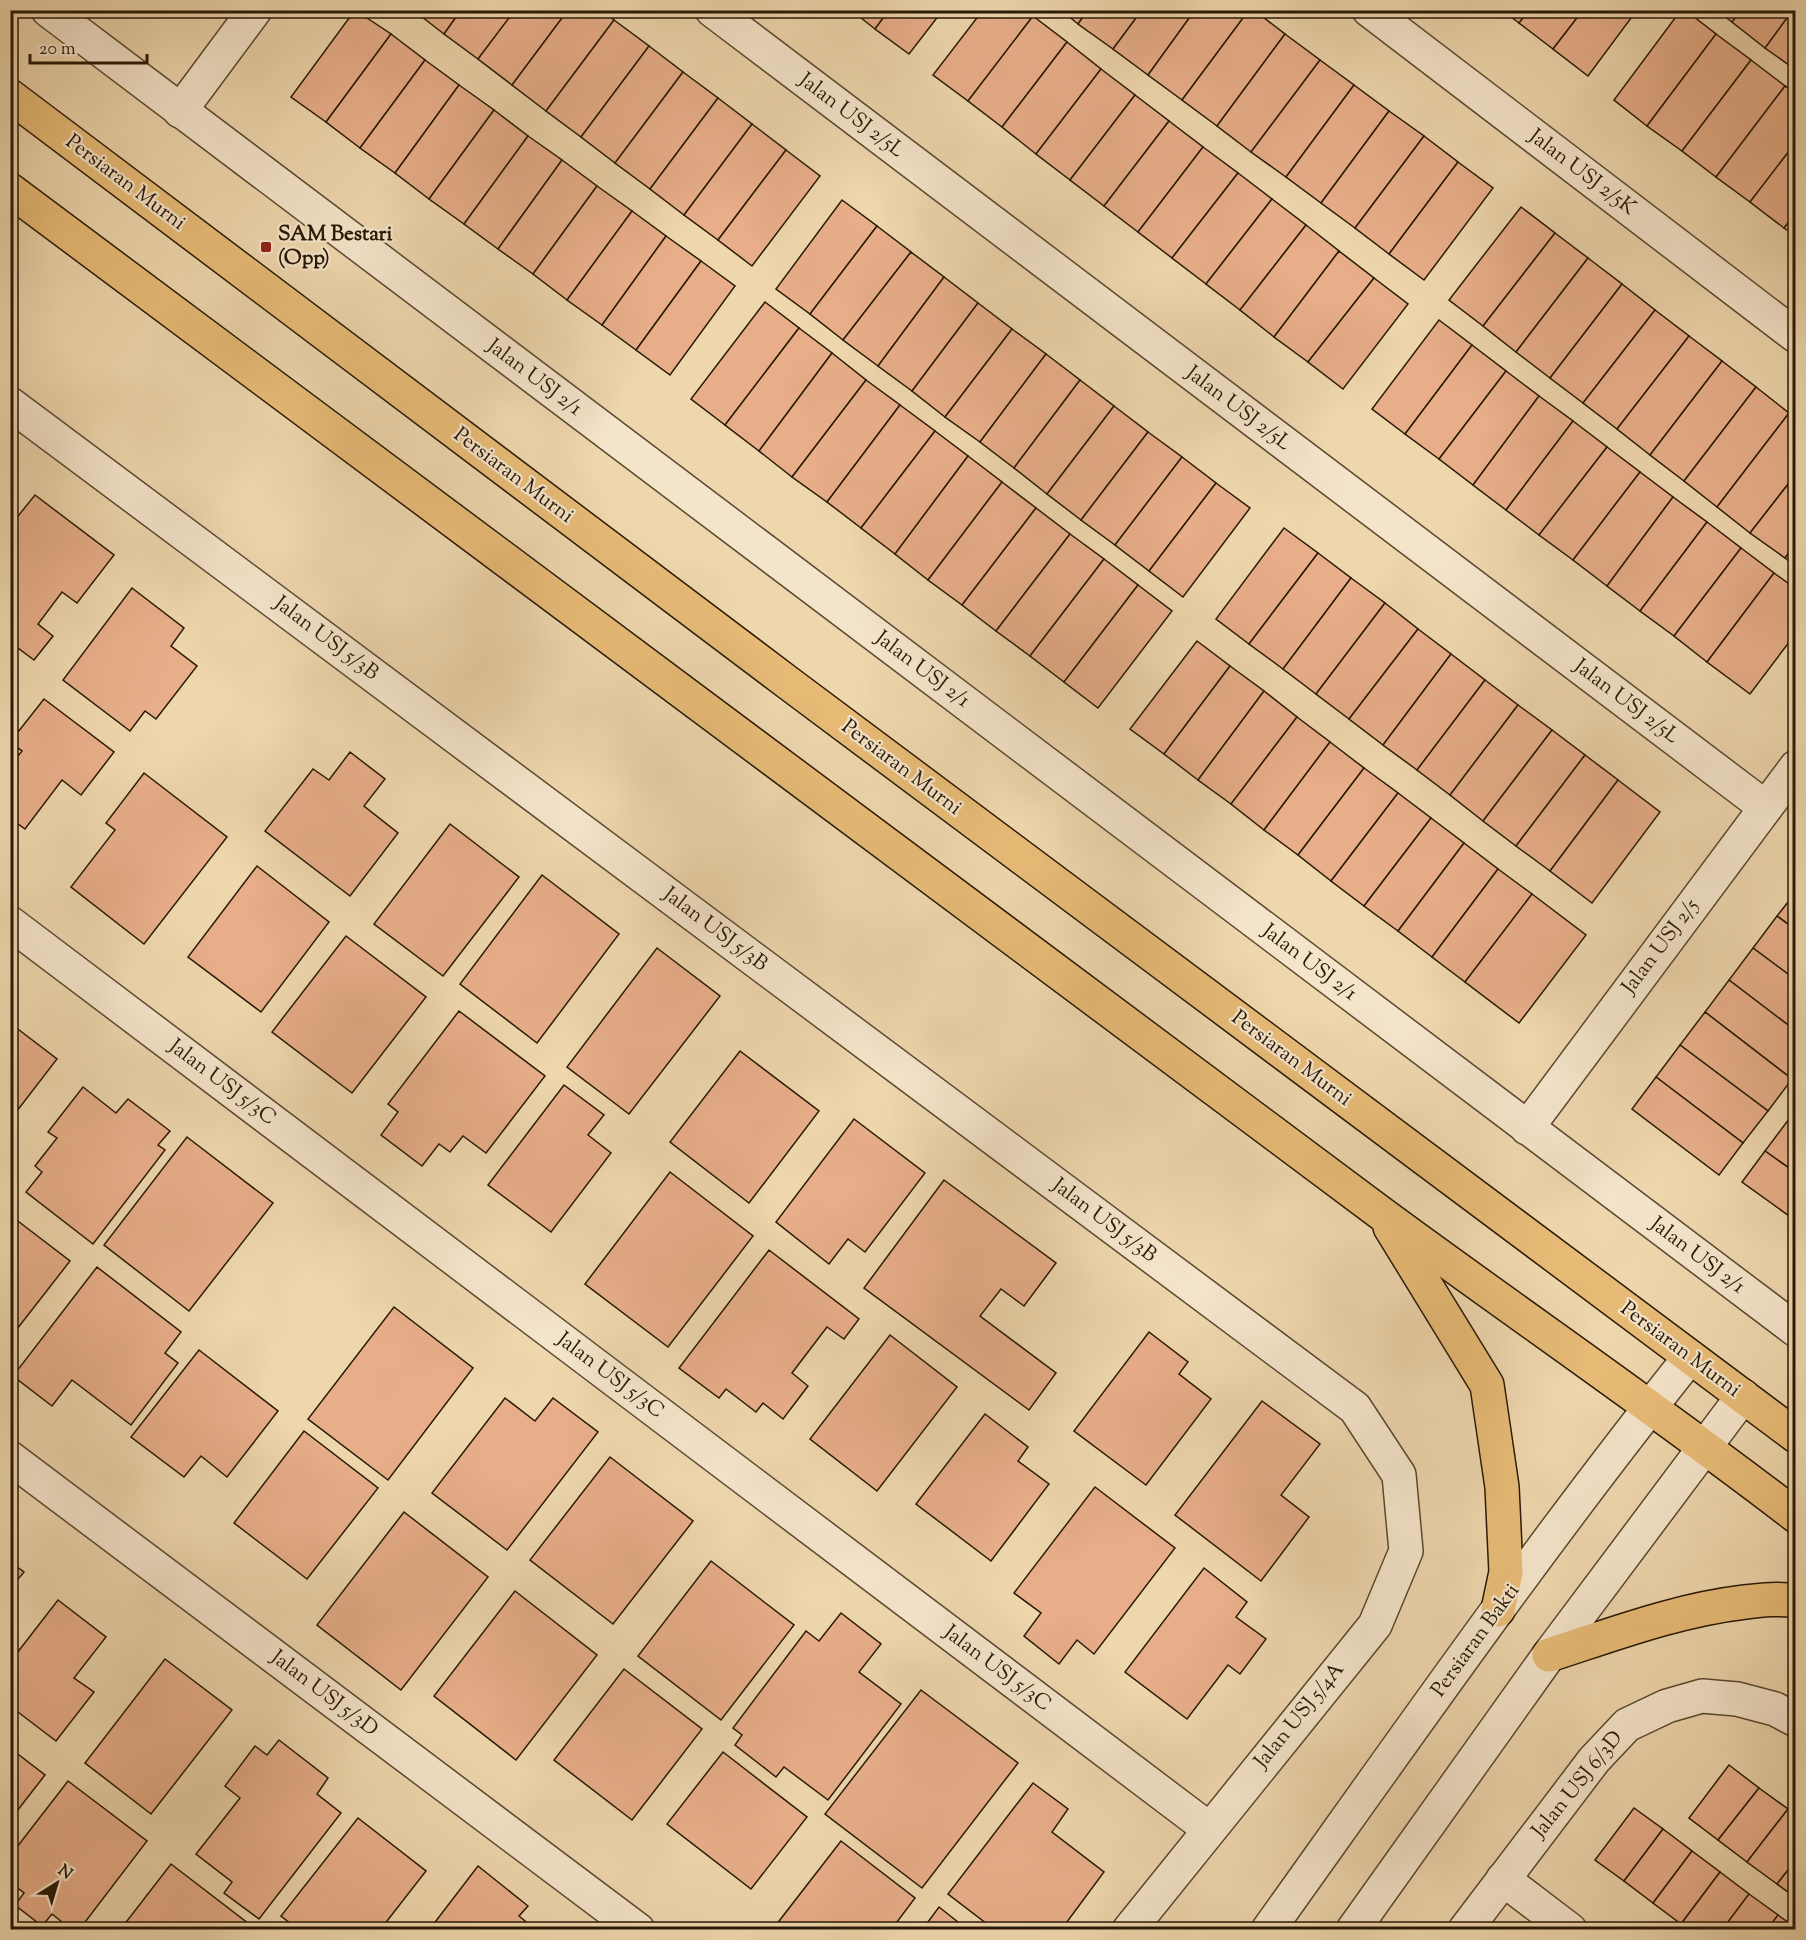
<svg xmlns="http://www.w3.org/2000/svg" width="1806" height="1940" viewBox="0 0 1806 1940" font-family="'Sorts Mill Goudy',serif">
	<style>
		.building { fill: #e7ae89; stroke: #281906; stroke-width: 1.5 }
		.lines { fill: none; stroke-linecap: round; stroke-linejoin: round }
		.minor-casing { stroke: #5a4830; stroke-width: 36 }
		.major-casing { stroke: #281906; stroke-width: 36 }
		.minor { stroke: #f4e4ca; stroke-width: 33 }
		.major { stroke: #e7bb76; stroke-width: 33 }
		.poi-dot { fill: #8f2418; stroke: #f4e4ca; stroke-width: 2 }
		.labels { text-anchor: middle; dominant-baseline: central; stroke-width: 4.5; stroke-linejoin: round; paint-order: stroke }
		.street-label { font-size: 21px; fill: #281906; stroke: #f4e4ca }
		.poi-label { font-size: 21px; font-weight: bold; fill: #281906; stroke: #f4e4ca; text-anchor: start }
	</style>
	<rect width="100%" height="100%" fill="#eed6ad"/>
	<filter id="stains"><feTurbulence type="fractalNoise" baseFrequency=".00333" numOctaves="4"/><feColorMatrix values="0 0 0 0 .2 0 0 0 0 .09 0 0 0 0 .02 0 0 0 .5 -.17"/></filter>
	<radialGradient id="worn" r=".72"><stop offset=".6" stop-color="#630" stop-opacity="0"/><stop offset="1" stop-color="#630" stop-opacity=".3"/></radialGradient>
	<g class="building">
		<path d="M355 10 391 34 326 122 291 97Z"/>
		<path d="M413 10H461L444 34Z"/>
		<path d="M461 10H515L478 59 444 34Z"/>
		<path d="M515 10H568L512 85 478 59Z"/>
		<path d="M568 10H601L614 20 546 111 512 85Z"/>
		<path d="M851 10H889L875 29Z"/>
		<path d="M889 10H943L909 54 875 29Z"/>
		<path d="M983 10H1025L1033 16 968 101 933 75Z"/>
		<path d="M1061 10H1088L1078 24Z"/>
		<path d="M1088 10H1142L1113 49 1078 24Z"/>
		<path d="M1142 10H1195L1148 75 1113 49Z"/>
		<path d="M1195 10H1249L1182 100 1148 75Z"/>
		<path d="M1249 10H1254L1285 34 1217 126 1182 100Z"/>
		<path d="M1502 10H1529L1519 23Z"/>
		<path d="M1529 10H1583L1553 49 1519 23Z"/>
		<path d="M1583 10H1637L1588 76 1553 49Z"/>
		<path d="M1681 10H1685L1716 34 1647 126 1614 100Z"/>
		<path d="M1716 10H1741L1732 22Z"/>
		<path d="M1741 10H1793L1765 48 1732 22Z"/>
		<path d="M1793 10H1796V70L1765 48Z"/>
		<path d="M1033 16 1067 42 1002 127 968 101Z"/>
		<path d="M614 20 649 46 581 137 546 111Z"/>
		<path d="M391 34 425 60 360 148 326 122Z"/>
		<path d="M1285 34 1320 60 1251 152 1217 126Z"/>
		<path d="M1716 34 1751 60 1682 151 1647 126Z"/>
		<path d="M1067 42 1101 69 1036 154 1002 127Z"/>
		<path d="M649 46 683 72 615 163 581 137Z"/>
		<path d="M425 60 459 85 395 173 360 148Z"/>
		<path d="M1320 60 1354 85 1286 177 1251 152Z"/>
		<path d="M1751 60 1785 86 1716 177 1682 151Z"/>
		<path d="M1101 69 1135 95 1070 180 1036 154Z"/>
		<path d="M683 72 718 98 650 189 615 163Z"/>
		<path d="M459 85 494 110 429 199 395 173Z"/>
		<path d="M1354 85 1389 111 1321 203 1286 177Z"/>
		<path d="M1785 86 1796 93V142L1750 202 1716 177Z"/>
		<path d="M1135 95 1169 121 1104 206 1070 180Z"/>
		<path d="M718 98 752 124 684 215 650 189Z"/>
		<path d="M494 110 528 136 464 224 429 199Z"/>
		<path d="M1389 111 1424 136 1355 228 1321 203Z"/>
		<path d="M1169 121 1203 147 1138 232 1104 206Z"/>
		<path d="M752 124 786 150 718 240 684 215Z"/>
		<path d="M528 136 562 160 498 249 464 224Z"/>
		<path d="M1424 136 1458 162 1389 254 1355 228Z"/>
		<path d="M1796 142V213L1784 228 1750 202Z"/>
		<path d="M1203 147 1238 173 1172 258 1138 232Z"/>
		<path d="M786 150 820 176 752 266 718 240Z"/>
		<path d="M562 160 597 186 533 274 498 249Z"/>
		<path d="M1458 162 1493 188 1424 280 1389 254Z"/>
		<path d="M1238 173 1272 199 1206 284 1172 258Z"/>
		<path d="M597 186 632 211 567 300 533 274Z"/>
		<path d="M1272 199 1306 225 1240 310 1206 284Z"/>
		<path d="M842 200 877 226 810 314 776 289Z"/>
		<path d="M1521 207 1555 233 1483 326 1449 300Z"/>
		<path d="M632 211 666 236 602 325 567 300Z"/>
		<path d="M1796 213V236L1784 228Z"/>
		<path d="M1306 225 1339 251 1274 337 1240 310Z"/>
		<path d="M877 226 911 252 843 340 810 314Z"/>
		<path d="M1555 233 1588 258 1516 352 1483 326Z"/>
		<path d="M666 236 701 261 636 350 602 325Z"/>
		<path d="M1339 251 1374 278 1308 362 1274 337Z"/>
		<path d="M911 252 944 277 878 366 843 340Z"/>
		<path d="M1588 258 1622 284 1550 378 1516 352Z"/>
		<path d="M701 261 735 286 670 375 636 350Z"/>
		<path d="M944 277 978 303 912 391 878 366Z"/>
		<path d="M1374 278 1408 304 1343 389 1308 362Z"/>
		<path d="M1622 284 1655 310 1583 403 1550 378Z"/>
		<path d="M765 302 799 328 725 425 691 399Z"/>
		<path d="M978 303 1012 329 945 417 912 391Z"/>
		<path d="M1655 310 1689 336 1617 429 1583 403Z"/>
		<path d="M1439 320 1472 345 1405 434 1372 409Z"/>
		<path d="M799 328 832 353 759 451 725 425Z"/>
		<path d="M1012 329 1046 354 980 442 945 417Z"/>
		<path d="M1689 336 1722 361 1650 455 1617 429Z"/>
		<path d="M1472 345 1506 371 1439 459 1405 434Z"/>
		<path d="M832 353 866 380 792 477 759 451Z"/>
		<path d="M1046 354 1080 380 1014 468 980 442Z"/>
		<path d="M1722 361 1756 387 1684 481 1650 455Z"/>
		<path d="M1506 371 1539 396 1473 485 1439 459Z"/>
		<path d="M866 380 900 405 827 502 792 477Z"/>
		<path d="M1080 380 1114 406 1047 494 1014 468Z"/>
		<path d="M1756 387 1789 413 1717 507 1684 481Z"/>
		<path d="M1539 396 1573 421 1506 510 1473 485Z"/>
		<path d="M900 405 935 431 861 528 827 502Z"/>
		<path d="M1114 406 1148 432 1081 520 1047 494Z"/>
		<path d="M1789 413 1796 418V474L1750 533 1717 507Z"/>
		<path d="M1573 421 1607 447 1539 535 1506 510Z"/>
		<path d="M935 431 968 456 895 554 861 528Z"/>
		<path d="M1148 432 1182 457 1115 545 1081 520Z"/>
		<path d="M1607 447 1640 472 1573 560 1539 535Z"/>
		<path d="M968 456 1002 482 928 580 895 554Z"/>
		<path d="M1182 457 1216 483 1149 571 1115 545Z"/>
		<path d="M1640 472 1673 497 1607 586 1573 560Z"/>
		<path d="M1796 474V544L1785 558 1750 533Z"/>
		<path d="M1002 482 1036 508 962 605 928 580Z"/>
		<path d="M1216 483 1250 508 1183 597 1149 571Z"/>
		<path d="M35 495 114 555 77 603 62 592 38 624 53 636 34 660 10 642V526Z"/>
		<path d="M1673 497 1707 522 1640 611 1607 586Z"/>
		<path d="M1036 508 1070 534 996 631 962 605Z"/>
		<path d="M1707 522 1741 548 1674 636 1640 611Z"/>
		<path d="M1284 528 1318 553 1249 644 1216 619Z"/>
		<path d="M1070 534 1104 559 1030 656 996 631Z"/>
		<path d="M1796 544V567L1785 558Z"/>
		<path d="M1741 548 1774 573 1707 662 1674 636Z"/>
		<path d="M1318 553 1351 578 1283 669 1249 644Z"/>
		<path d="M1104 559 1138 585 1064 682 1030 656Z"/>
		<path d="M1774 573 1796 589V633L1750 694 1707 662Z"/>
		<path d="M1351 578 1385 603 1316 694 1283 669Z"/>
		<path d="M1138 585 1172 611 1098 708 1064 682Z"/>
		<path d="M132 588 184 628 171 646 197 666 156 719 145 711 130 731 63 680Z"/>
		<path d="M1385 603 1418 629 1349 719 1316 694Z"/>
		<path d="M1418 629 1451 654 1383 745 1349 719Z"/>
		<path d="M1197 641 1230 666 1164 754 1130 729Z"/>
		<path d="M1451 654 1485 680 1417 770 1383 745Z"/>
		<path d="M1230 666 1264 691 1198 780 1164 754Z"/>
		<path d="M10 671 17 676 10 685Z"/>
		<path d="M1485 680 1518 705 1450 795 1417 770Z"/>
		<path d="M1264 691 1297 717 1231 804 1198 780Z"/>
		<path d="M44 699 114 752 81 795 62 780 25 829 10 818V766L22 751 10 742Z"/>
		<path d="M1518 705 1552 730 1483 821 1450 795Z"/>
		<path d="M1297 717 1330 742 1264 830 1231 804Z"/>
		<path d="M1552 730 1585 755 1516 846 1483 821Z"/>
		<path d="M1330 742 1364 768 1298 855 1264 830Z"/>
		<path d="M350 752 385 779 364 806 398 833 350 896 265 831 313 769 329 780Z"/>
		<path d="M1585 755 1618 780 1550 871 1516 846Z"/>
		<path d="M1364 768 1398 793 1331 881 1298 855Z"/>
		<path d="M144 773 227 837 144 944 71 887 115 830 106 823Z"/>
		<path d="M1618 780 1660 812 1592 903 1550 871Z"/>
		<path d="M1398 793 1431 818 1364 906 1331 881Z"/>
		<path d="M1431 818 1464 843 1398 931 1364 906Z"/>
		<path d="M450 824 519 877 443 976 374 924Z"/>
		<path d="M1464 843 1498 869 1432 957 1398 931Z"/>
		<path d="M257 866 329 922 261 1012 188 957Z"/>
		<path d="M1498 869 1532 894 1465 982 1432 957Z"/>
		<path d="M542 875 619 934 537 1043 460 984Z"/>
		<path d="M1796 892V930L1777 916Z"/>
		<path d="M1532 894 1586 935 1519 1023 1465 982Z"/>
		<path d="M1777 916 1796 930V980L1753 948Z"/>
		<path d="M346 936 426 997 352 1093 272 1032Z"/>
		<path d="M657 948 720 996 629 1114 567 1067Z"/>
		<path d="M1753 948 1796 980V1031L1729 980Z"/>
		<path d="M1729 980 1796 1031V1074L1792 1079 1705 1012Z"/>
		<path d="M459 1011 545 1076 486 1153 463 1136 450 1152 439 1144 422 1166 381 1135 398 1112 388 1104Z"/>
		<path d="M1705 1012 1792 1079 1768 1111 1680 1045Z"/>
		<path d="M10 1023 57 1059 10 1120Z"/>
		<path d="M1680 1045 1768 1111 1743 1143 1656 1077Z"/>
		<path d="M740 1051 819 1111 749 1203 670 1142Z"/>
		<path d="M1656 1077 1743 1143 1719 1175 1632 1109Z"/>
		<path d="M564 1085 604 1115 588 1135 611 1153 551 1232 488 1185Z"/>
		<path d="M83 1087 116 1113 128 1099 170 1131 158 1145 165 1150 93 1244 26 1192 42 1172 35 1166 57 1138 48 1132Z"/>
		<path d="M1796 1110V1123L1789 1119Z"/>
		<path d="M854 1119 925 1173 865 1252 848 1239 829 1264 776 1222Z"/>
		<path d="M1789 1119 1796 1123V1173L1765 1151Z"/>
		<path d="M187 1137 273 1203 189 1311 104 1245Z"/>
		<path d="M1765 1151 1796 1173V1221L1742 1182Z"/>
		<path d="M670 1172 753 1236 668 1347 585 1284Z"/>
		<path d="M944 1180 1056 1263 1024 1306 1001 1289 980 1316 1056 1373 1029 1410 864 1288Z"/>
		<path d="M10 1215 70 1261 10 1338Z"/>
		<path d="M769 1250 859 1319 844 1339 827 1327 792 1373 808 1386 783 1419 763 1403 756 1412 726 1389 719 1398 679 1368Z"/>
		<path d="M97 1267 181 1332 165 1353 178 1363 131 1425 72 1380 52 1406 13 1376Z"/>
		<path d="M394 1307 473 1368 388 1480 308 1419Z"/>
		<path d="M1149 1332 1188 1362 1179 1374 1211 1399 1146 1485 1074 1431Z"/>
		<path d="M890 1335 957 1387 877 1491 810 1439Z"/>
		<path d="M199 1350 278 1411 227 1477 201 1456 184 1477 131 1437Z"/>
		<path d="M505 1398 535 1421 553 1398 598 1432 507 1550 432 1493Z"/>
		<path d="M1262 1401 1320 1444 1281 1495 1309 1517 1261 1581 1175 1515Z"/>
		<path d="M985 1414 1028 1447 1018 1461 1049 1484 991 1561 916 1504Z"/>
		<path d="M304 1431 378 1488 307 1579 234 1523Z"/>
		<path d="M610 1457 693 1521 613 1624 530 1560Z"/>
		<path d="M1095 1487 1175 1548 1094 1654 1077 1640 1059 1664 1024 1636 1041 1613 1014 1593Z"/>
		<path d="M404 1512 488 1577 401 1690 317 1625Z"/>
		<path d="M711 1561 794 1625 721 1720 638 1656Z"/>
		<path d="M10 1562 24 1572 10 1589Z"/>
		<path d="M1204 1568 1247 1602 1236 1617 1266 1639 1240 1674 1228 1665 1187 1719 1125 1672Z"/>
		<path d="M515 1591 597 1655 516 1760 434 1696Z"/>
		<path d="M58 1600 106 1637 74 1678 94 1692 56 1741 10 1706V1662Z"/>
		<path d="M841 1613 881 1644 859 1672 901 1704 828 1800 784 1767 776 1777 735 1745 742 1735 733 1728 806 1631 819 1641Z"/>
		<path d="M165 1659 232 1710 151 1814 85 1763Z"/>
		<path d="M624 1669 702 1729 632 1820 554 1760Z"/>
		<path d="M921 1690 1018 1763 922 1888 825 1814Z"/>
		<path d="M279 1740 328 1778 317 1794 341 1813 259 1919 224 1893 232 1882 196 1854 240 1798 225 1786 255 1746 267 1755Z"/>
		<path d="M10 1748 45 1775 10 1820Z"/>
		<path d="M723 1752 807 1817 751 1889 667 1824Z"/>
		<path d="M1729 1765 1759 1788 1718 1840 1689 1818Z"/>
		<path d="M68 1781 147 1841 79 1930H72L52 1914 42 1926 15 1905 24 1893 10 1882V1856Z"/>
		<path d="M1033 1783 1068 1809 1052 1832 1104 1872 1061 1930H995L948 1894Z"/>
		<path d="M1759 1788 1788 1809 1747 1862 1718 1840Z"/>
		<path d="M1634 1808 1663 1829 1624 1881 1595 1860Z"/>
		<path d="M1788 1809 1796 1815V1860L1777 1884 1747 1862Z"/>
		<path d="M358 1818 426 1871 380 1930H299L281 1916Z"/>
		<path d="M1663 1829 1692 1851 1653 1903 1624 1881Z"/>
		<path d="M841 1841 915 1898 891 1930H782L776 1925Z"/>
		<path d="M1692 1851 1720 1872 1681 1924 1653 1903Z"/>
		<path d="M1796 1860V1898L1777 1884Z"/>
		<path d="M171 1864 249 1924 245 1930H120Z"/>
		<path d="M478 1866 528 1906 519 1916 536 1930H429Z"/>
		<path d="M1720 1872 1749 1894 1722 1930H1688L1681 1924Z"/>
		<path d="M1749 1894 1778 1915 1767 1930H1722Z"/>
		<path d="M939 1907 968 1930H922Z"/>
		<path d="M1778 1915 1796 1928V1930H1767Z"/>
	</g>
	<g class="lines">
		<g class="minor-casing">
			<g id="minor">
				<path d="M48 10 1796 1330"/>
				<path d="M712 10 1765 807"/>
				<path d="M1369 10 1796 336"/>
				<path d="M180 111 255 10"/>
				<path d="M10 404 1355 1408 1399 1475 1406 1551 1375 1625 1129 1930"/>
				<path d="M10 923 1209 1829"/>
				<path d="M1527 1128 1796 767"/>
				<path d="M10 1458 638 1930"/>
				<path d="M1503 1879 1570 1930"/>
				<path d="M1268 1930C1406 1737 1542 1542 1690 1357"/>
				<path d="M1353 1930 1549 1655 1743 1396"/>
				<path d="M1465 1930 1594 1760 1627 1725 1667 1706 1702 1696 1737 1699 1775 1709 1796 1720"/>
			</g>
		</g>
		<g class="major-casing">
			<g id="major">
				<path d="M10 96 787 682 1796 1436"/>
				<path d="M10 190 1382 1214C1519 1315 1660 1411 1796 1516"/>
				<path d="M1390 1227 1487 1385 1502 1487 1506 1572 1498 1610"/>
				<path d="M1549 1655C1614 1634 1677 1610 1745 1602 1762 1600 1779 1598 1796 1601"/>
			</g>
		</g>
		<use href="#minor" class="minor"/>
		<use href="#major" class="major"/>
	</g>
	<rect class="poi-dot" x="260" y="241" width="12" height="12" rx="3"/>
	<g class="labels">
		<g class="street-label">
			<text transform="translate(851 116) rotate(37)">Jalan USJ 2/5L</text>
			<text transform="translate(1582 173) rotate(37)">Jalan USJ 2/5K</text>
			<text transform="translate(125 183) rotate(37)">Persiaran Murni</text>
			<text transform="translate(534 378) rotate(37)">Jalan USJ 2/1</text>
			<text transform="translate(1238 409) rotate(37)">Jalan USJ 2/5L</text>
			<text transform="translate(513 476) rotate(37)">Persiaran Murni</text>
			<text transform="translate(326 639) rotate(37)">Jalan USJ 5/3B</text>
			<text transform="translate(922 670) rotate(37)">Jalan USJ 2/1</text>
			<text transform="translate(1626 702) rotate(37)">Jalan USJ 2/5L</text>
			<text transform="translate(901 768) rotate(37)">Persiaran Murni</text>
			<text transform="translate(715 930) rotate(37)">Jalan USJ 5/3B</text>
			<text transform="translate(1661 947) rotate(-53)">Jalan USJ 2/5</text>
			<text transform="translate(1309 963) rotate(37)">Jalan USJ 2/1</text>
			<text transform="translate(1291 1059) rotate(37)">Persiaran Murni</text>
			<text transform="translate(222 1083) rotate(37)">Jalan USJ 5/3C</text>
			<text transform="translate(1104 1221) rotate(37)">Jalan USJ 5/3B</text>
			<text transform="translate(1697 1256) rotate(37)">Jalan USJ 2/1</text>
			<text transform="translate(1680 1350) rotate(37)">Persiaran Murni</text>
			<text transform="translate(610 1376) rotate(37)">Jalan USJ 5/3C</text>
			<text transform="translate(1476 1641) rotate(-54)">Persiaran Bakti</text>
			<text transform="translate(997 1669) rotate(37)">Jalan USJ 5/3C</text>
			<text transform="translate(324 1694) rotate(37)">Jalan USJ 5/3D</text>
			<text transform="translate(1300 1716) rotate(-51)">Jalan USJ 5/4A</text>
			<text transform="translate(1578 1785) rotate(-51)">Jalan USJ 6/3D</text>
		</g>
		<g class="poi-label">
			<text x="278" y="235">SAM Bestari<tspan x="278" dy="24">(Opp)</tspan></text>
		</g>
	</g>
	<rect width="1806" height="1940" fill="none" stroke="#eed6ad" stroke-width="36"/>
	<rect x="12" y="12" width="1782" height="1916" fill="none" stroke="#281906" stroke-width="3"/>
	<rect x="18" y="18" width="1770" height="1904" fill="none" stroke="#281906" stroke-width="1.5"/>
	<g transform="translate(57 1883) rotate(37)" stroke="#f4e4ca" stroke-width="4.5" paint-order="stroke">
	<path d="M0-4.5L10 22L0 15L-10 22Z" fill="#281906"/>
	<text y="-9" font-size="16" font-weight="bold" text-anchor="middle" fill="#281906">N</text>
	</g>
	<path d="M30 54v9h117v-9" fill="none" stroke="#281906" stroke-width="3"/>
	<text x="39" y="54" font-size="18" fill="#281906" stroke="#f4e4ca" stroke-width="4.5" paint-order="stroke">20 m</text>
	<rect width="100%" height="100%" filter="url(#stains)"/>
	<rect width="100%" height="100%" fill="url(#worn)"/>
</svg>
